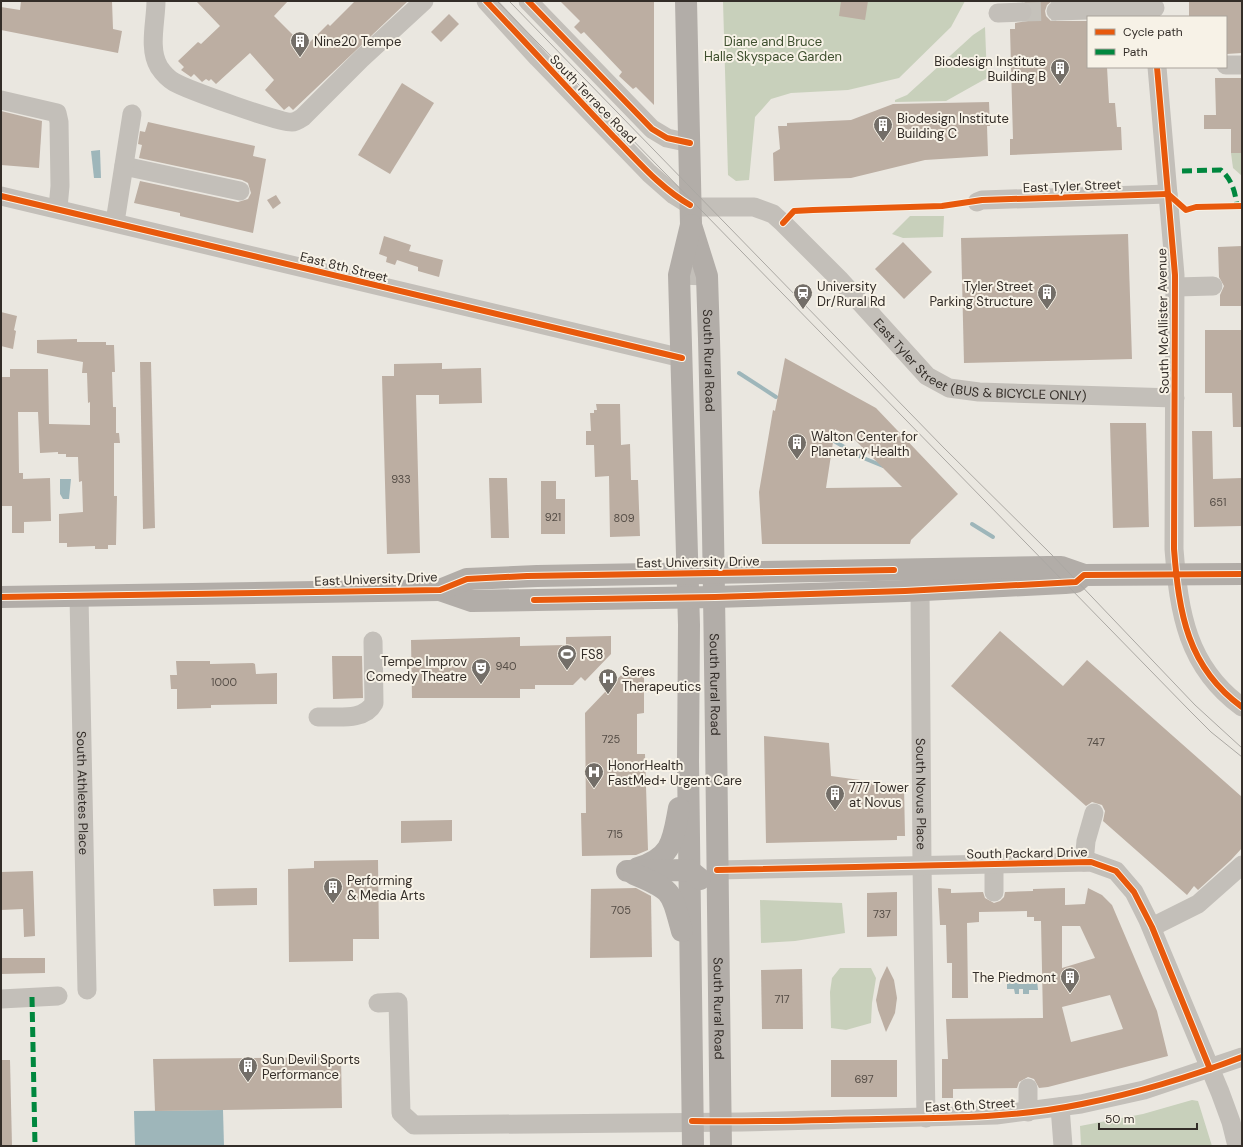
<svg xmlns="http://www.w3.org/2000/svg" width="1243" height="1147" viewBox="0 0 1243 1147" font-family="'DM Sans',sans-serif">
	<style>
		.green { fill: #c8d0bb }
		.water { fill: #9eb6ba }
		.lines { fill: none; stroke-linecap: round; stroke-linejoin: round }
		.stream { stroke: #9eb6ba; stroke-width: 4 }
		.building { fill: #bcaea2; fill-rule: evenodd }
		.minor-tunnel { stroke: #c5c2bb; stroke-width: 19; stroke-dasharray: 19 10; stroke-linecap: butt }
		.minor { stroke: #c3bfb9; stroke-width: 19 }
		.major { stroke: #b2ada8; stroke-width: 22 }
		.tram { stroke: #aba8a3; stroke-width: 1 }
		.quiet { stroke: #00873e; stroke-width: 5; stroke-dasharray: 10 5; stroke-linecap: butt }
		.cycleway-casing { stroke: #f7f2e7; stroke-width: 8 }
		.cycleway { stroke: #e8590c; stroke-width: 6 }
		.labels { text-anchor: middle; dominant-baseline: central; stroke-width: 4; stroke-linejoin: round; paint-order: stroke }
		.number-label { font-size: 11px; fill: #554d46 }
		.poi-label { font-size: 13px; fill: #332d28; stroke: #f7f2e7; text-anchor: start }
		.park-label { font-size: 13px; fill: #3e4f2e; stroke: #f7f2e7 }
		.street-label { font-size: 13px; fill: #332d28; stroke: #f7f2e7 }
	</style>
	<rect width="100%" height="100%" fill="#eae7e0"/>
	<g class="green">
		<path d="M723 1H965L951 27 899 78 848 90 791 93 771 99 755 117 749 180 736 181 728 175Z"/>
		<path d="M985 27 987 78 946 101 895 102V100L907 95 973 35Z"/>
		<path d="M1231 153H1242V176L1233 168Z"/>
		<path d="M910 216H944L943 237 903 238 892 234Z"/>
		<path d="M760 900 842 903 845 933 795 941 761 943Z"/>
		<path d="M840 968H871L876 978 872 1003 871 1023 846 1030 831 1028 830 992 832 978Z"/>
		<path d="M1192 1100 1198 1101 1212 1146H1081L1080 1126 1143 1114Z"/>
	</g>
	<g class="water">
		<path d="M100 150 101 178H94L91 151Z"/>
		<path d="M60 479H71L69 499H63L60 494Z"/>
		<path d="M1033 975V980H1037L1038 990H1029V994H1023V989H1019V994H1015L1014 989H1007V981H1011V977L1019 976V980H1023V976Z"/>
		<path d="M223 1110 224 1146H135L134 1111Z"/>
	</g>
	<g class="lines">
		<g class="stream">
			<path d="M739 373 776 397"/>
			<path d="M829 438 861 457 883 466"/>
			<path d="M972 524 993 537"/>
		</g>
	</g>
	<g class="building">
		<path d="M21 1H112L113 29 122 31 118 53 1 30V7L20 10Z"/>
		<path d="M196 1H288L274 16 305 47 328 24 330 26 355 1H408L293 110 289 106 284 110 265 90 274 80 250 53 216 84 211 79 209 81 206 79 202 82 194 74 191 77 181 70 184 67 178 61 198 42 201 44 220 26Z"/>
		<path d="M560 1 654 2V105L636 87 633 89 619 76 622 72 584 32 581 34 574 27 580 21Z"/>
		<path d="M841 1H868L865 20 839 16Z"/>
		<path d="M1022 1H1052L1047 5 1045 11 1046 16 1051 21H1088V67H1107L1109 103H1115L1117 127H1121L1122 150 1010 155V139H1013L1010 29H1015V23L1028 21 1033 12 1031 6Z"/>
		<path d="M1189 1H1242V53L1226 54V17H1189Z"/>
		<path d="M449 14 459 24 441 42 431 32Z"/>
		<path d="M1215 78H1242V153H1231V129H1204V115H1216Z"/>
		<path d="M402 83 434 103 390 174 358 155Z"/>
		<path d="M989 102 990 126H987L988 156 925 160 851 178 774 181 773 153 780 149 778 126H787V123L851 120 893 104Z"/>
		<path d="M1 111 42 121 39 168 1 165Z"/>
		<path d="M148 122 255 146 253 156 266 159 253 233 180 216V213L134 203 140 181 238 202 248 199 251 193 248 183 242 180 139 158 142 145 138 144 140 131 145 132Z"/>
		<path d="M276 195 281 203 273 209 267 200Z"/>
		<path d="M1128 234 1132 359 964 363 961 238Z"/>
		<path d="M384 236 411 245 409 251 443 260 439 277 418 271V267L397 260 395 265 386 262 387 257 379 254Z"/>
		<path d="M903 242 932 272 904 299 875 269Z"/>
		<path d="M1242 246V306H1220V295L1224 286 1219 277 1218 247Z"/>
		<path d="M1 312 17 316 14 330 16 331 13 349 1 346Z"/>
		<path d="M1205 330H1242V427H1233L1232 393H1205Z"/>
		<path d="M77 339V342H106V345H114L115 372H112L113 407H116V433H119L120 443H114V496H117L116 545H108V549H95V546L67 547V543H59V514L83 512 82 481 79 482 78 457H66V454H58V452L40 453 38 412H18L19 473H23V479L50 478 51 521 24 522V533H12V506H1V377H10V369H48L49 424 90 425V402L88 403 87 373H82L83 362 37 353V340Z"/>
		<path d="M785 358 876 408 958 494 911 540 910 544H762L759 492 773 410 775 411ZM835 429 855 440 902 487 826 488Z"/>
		<path d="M140 362H151L155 528 143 529Z"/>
		<path d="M442 363V369L481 368 482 403 439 404V395H416L420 553 387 554 382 376H394V364Z"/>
		<path d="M596 404H620L621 445 630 444 631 480H638L640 536 610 537 609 476 595 477 594 445H586V431H591L590 413H594V410H597Z"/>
		<path d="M1110 423H1146L1149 527 1113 528Z"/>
		<path d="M1192 431H1212L1213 479 1242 478V526L1194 527Z"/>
		<path d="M489 478H507L509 538H491Z"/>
		<path d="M541 481H556V499H565V534H541Z"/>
		<path d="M1000 631 1063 686 1087 660 1242 797V848L1231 860 1198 890 1194 886 1187 895 1103 821 1105 811 1102 805 1092 802 1086 806 951 686Z"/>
		<path d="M611 636V654L585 681 581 677 573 685H535V689H520V698H412L411 640 520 637V646L566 645V637Z"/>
		<path d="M332 656H362L363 698 333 699Z"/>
		<path d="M176 661H210V664L253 663 255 664 256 674 277 673V704L211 705V708L177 709V689H171L170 675H177Z"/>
		<path d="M626 670H644V713L637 714V754H645L648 850 636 855 582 856 581 813H586L585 713Z"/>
		<path d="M764 736 829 743 831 776 904 786 905 836H897V840L766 843Z"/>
		<path d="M452 820V841L401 843V821Z"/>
		<path d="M378 860 379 939H353V961L289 962 288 869 314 868V861Z"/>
		<path d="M33 871 35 936 24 937 23 909 1 910V872Z"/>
		<path d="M257 888V905L214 906 213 889Z"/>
		<path d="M636 888 651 896 652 957 590 958 591 889Z"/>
		<path d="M938 888 951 889V893L983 892 985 898 994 903 1000 901 1004 897 1005 892 1033 891V889L1065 888V905L1085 904 1088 888 1102 895 1112 905 1157 1011 1168 1056 1048 1087 1039 1088 1034 1079 1028 1077 1019 1082 1017 1088 953 1089V1098H942V1059H948L946 1019 1043 1018 1041 921H1034V917H1027V911L979 912V922L967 923 968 998H952V963H947L946 925H940ZM1062 926H1080L1095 958 1062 968ZM1110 995 1123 1029 1071 1042 1062 1007Z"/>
		<path d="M897 892V936L867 937V893Z"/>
		<path d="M1 958H45V973L1 974Z"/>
		<path d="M887 966 894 980 897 998 895 1013 886 1032 878 1010 876 1000 880 981Z"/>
		<path d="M802 969 803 1029H762L761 970Z"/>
		<path d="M341 1057 342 1108 155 1111 153 1059Z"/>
		<path d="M1 1060H10L12 1146H1Z"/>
		<rect x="831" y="1060" width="66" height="37"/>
	</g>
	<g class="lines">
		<path class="minor-tunnel" d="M1022 12 1056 11"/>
		<g class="minor">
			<path d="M156 1C156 21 148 49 159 67 163 73 169 79 174 82 186 89 282 124 292 122 296 122 300 119 303 117L361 59 424 1"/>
			<path id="s1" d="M486 1 538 58 649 173 674 195 690 205 698 207H754L773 214 783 223 839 279 927 376 949 388 979 392 1175 398"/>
			<path d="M528 1 652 129 667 138 690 143"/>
			<path d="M1056 11 1155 8"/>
			<path d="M998 13 1022 12"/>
			<path d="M1226 65H1242"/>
			<path d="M1157 67 1175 275 1174 549C1179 613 1187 667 1242 707"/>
			<path d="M1 100 57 113 59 122 60 186 58 208"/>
			<path d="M124 166 240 191"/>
			<path d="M1 196 682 358"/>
			<path d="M977 202 982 200 1168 194"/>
			<path d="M115 222 132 114"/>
			<path d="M679 275 707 276"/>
			<path d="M1176 287 1213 286"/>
			<path id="s2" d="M920 590 922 865 926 1118"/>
			<path id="s3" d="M79 596 87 990"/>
			<path d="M318 717C336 716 364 722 374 703L373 641"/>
			<path d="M1084 862 1086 841 1094 813"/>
			<path d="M994 864V892"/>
			<path d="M717 870 1091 862 1116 871 1134 892 1148 920 1220 1092 1231 1122 1237 1146"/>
			<path d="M1152 927 1198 904 1242 865"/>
			<path d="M1 999 58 996"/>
			<path d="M378 1003 398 1002 401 1113 414 1125 742 1122 996 1115 1081 1104 1144 1090 1242 1057"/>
			<path d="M1028 1088V1112"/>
			<path d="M1060 1107 1063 1146"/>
		</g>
		<g class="major">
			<path id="s4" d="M686 1 691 225 707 276 709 339C716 608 717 877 721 1146"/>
			<path d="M691 225 679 275 689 625 688 761 693 1146"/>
			<path d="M440 590 472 601 715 597 905 591 1065 583 1076 582 1084 575"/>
			<path d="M1 597 440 590 467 579 537 576 1049 567H1061L1084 575 1242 574"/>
			<path d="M638 868C673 857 673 840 679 808"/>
			<path d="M627 871 689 870 700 879"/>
			<path d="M634 874C673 890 671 891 682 931"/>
		</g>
		<g class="tram">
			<path d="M497 1 1189 710 1211 732 1242 757"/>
			<path d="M509 1 944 448 1051 554 1195 705 1242 748"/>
		</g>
		<g class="quiet">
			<path d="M1182 171 1221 170C1232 180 1235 191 1237 206"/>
			<path d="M32 997 35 1146"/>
		</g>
		<g class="cycleway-casing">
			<g id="cycleway">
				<path d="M486 1C529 46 570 91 613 136 637 160 660 188 690 205"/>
				<path d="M528 1 652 129 667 138 690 143"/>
				<path d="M1157 67 1175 275 1174 549C1179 613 1187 667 1242 707"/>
				<path d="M1168 194 1186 210 1196 207 1242 206"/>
				<path d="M1 196 682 358"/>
				<path d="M783 223 794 211 813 210 942 206 982 200 1168 194"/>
				<path d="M1 597 440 590 467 579 527 576 894 570"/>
				<path d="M534 600 715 597 905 591 1076 582 1084 575 1242 574"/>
				<path d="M717 870 1091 862 1116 871 1134 892 1152 927 1210 1069"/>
				<path d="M692 1121C754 1122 815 1120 877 1119 946 1118 1015 1118 1082 1104 1137 1093 1190 1077 1242 1057"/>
			</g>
		</g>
		<use href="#cycleway" class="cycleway"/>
	</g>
	<defs>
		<g id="building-pin" transform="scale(1)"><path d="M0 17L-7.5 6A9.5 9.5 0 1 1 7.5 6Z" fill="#736e68" stroke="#f7f2e7"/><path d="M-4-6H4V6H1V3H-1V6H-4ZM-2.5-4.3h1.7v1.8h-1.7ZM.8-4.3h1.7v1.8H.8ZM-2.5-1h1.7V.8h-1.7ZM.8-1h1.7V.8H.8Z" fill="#fff"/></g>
		<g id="station-pin" transform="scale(1)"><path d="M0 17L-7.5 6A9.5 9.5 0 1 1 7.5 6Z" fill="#736e68" stroke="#f7f2e7"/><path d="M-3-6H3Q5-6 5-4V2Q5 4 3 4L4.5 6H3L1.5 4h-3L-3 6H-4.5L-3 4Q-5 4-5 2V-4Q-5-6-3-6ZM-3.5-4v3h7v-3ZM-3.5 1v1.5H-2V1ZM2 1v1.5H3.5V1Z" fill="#fff"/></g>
		<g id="stadium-pin" transform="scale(1)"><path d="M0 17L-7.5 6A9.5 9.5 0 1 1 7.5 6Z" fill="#736e68" stroke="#f7f2e7"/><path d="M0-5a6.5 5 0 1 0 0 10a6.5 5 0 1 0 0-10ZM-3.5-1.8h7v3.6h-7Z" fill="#fff"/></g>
		<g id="theatre-pin" transform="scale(1)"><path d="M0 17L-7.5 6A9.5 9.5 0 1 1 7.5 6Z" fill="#736e68" stroke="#f7f2e7"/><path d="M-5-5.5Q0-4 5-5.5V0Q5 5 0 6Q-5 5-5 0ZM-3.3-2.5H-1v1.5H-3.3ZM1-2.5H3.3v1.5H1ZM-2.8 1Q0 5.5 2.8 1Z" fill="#fff"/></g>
		<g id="hospital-pin" transform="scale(1)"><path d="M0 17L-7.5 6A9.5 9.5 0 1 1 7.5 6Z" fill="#736e68" stroke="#f7f2e7"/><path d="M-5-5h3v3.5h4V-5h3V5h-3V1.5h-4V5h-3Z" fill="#fff"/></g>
	</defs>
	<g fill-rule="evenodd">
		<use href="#building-pin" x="300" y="41"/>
		<use href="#building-pin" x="1060" y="68"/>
		<use href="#building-pin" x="883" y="125"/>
		<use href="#station-pin" x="803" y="293"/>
		<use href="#building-pin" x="1047" y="293"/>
		<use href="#building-pin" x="797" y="443"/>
		<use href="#stadium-pin" x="567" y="654"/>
		<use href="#theatre-pin" x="481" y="668"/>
		<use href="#hospital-pin" x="608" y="678"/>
		<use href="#hospital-pin" x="594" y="772"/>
		<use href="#building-pin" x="835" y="794"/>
		<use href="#building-pin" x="333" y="887"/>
		<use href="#building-pin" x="1070" y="977"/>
		<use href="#building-pin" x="248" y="1066"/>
	</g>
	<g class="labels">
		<g class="number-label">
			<text x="401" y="479">933</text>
			<text x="1218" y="502">651</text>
			<text x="553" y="517">921</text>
			<text x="624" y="518">809</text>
			<text x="506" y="666">940</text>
			<text x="224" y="682">1000</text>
			<text x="611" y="739">725</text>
			<text x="1096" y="742">747</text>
			<text x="615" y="834">715</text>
			<text x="621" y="910">705</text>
			<text x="882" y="914">737</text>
			<text x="782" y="999">717</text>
			<text x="864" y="1079">697</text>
		</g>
		<g class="poi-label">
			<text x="314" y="41">Nine20 Tempe</text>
			<text x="1046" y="61" text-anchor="end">Biodesign Institute<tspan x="1046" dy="15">Building B</tspan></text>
			<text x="897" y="118">Biodesign Institute<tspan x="897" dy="15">Building C</tspan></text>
			<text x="817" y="286">University<tspan x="817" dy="15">Dr/Rural Rd</tspan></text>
			<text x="1033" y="286" text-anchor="end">Tyler Street<tspan x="1033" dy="15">Parking Structure</tspan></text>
			<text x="811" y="436">Walton Center for<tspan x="811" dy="15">Planetary Health</tspan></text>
			<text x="581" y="654">FS8</text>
			<text x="467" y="661" text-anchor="end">Tempe Improv<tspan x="467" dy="15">Comedy Theatre</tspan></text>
			<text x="622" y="671">Seres<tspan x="622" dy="15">Therapeutics</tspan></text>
			<text x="608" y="765">HonorHealth<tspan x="608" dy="15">FastMed+ Urgent Care</tspan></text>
			<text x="849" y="787">777 Tower<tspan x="849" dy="15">at Novus</tspan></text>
			<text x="347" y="880">Performing<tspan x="347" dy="15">&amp; Media Arts</tspan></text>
			<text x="1056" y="977" text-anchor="end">The Piedmont</text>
			<text x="262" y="1059">Sun Devil Sports<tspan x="262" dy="15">Performance</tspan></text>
		</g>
		<g class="park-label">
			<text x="773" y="41">Diane and Bruce<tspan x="773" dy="15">Halle Skyspace Garden</tspan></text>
		</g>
		<g class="street-label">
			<text transform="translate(593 99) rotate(46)">South Terrace Road</text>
			<text transform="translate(1072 186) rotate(-2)">East Tyler Street</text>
			<text transform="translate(344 267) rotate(14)">East 8th Street</text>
			<text transform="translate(1163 321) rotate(-91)">South McAllister Avenue</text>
			<text stroke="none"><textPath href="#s1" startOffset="641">East Tyler Street (BUS &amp; BICYCLE ONLY)</textPath></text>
			<text stroke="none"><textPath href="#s4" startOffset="362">South Rural Road</textPath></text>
			<text transform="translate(698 562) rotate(-1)">East University Drive</text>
			<text transform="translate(376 579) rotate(-2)">East University Drive</text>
			<text stroke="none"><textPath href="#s4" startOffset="686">South Rural Road</textPath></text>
			<text stroke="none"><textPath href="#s3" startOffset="197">South Athletes Place</textPath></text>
			<text stroke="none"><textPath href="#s2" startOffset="204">South Novus Place</textPath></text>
			<text transform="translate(1027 853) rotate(-1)">South Packard Drive</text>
			<text stroke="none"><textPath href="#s4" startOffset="1010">South Rural Road</textPath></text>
			<text transform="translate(970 1105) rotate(-3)">East 6th Street</text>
		</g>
	</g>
	<rect width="1243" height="1147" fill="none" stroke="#332d28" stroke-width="4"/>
	<rect x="1087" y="16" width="140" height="52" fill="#f7f2e7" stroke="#a9a39b"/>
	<rect x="1095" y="29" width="20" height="6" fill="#e8590c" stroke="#a9a39b"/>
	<text x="1123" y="36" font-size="12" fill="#332d28">Cycle path</text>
	<rect x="1095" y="49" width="20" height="6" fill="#00873e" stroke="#a9a39b"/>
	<text x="1123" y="56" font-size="12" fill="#332d28">Path</text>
	<path d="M1099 1123v6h98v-6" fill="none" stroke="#332d28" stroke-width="2"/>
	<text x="1105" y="1123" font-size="12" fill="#332d28" stroke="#f7f2e7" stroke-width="3" paint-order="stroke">50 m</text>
</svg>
